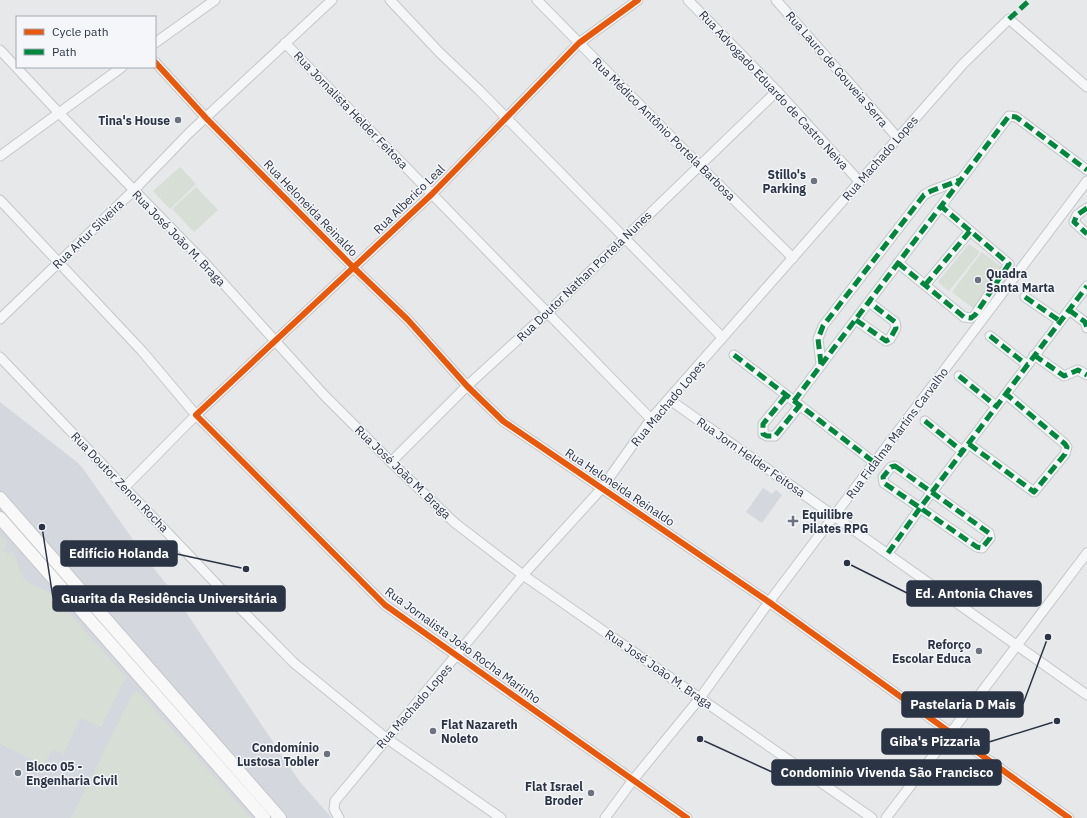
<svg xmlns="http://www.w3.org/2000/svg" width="1087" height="818" viewBox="0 0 1087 818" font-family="'IBM Plex Sans',sans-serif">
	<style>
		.built { fill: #d4d7dd }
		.green { fill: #d6ded6 }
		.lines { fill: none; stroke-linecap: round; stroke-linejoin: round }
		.minor-casing { stroke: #c4c6c8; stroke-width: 11 }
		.secondary-casing { stroke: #c4c6c8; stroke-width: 14 }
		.minor { stroke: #f5f6f7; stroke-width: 9 }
		.secondary { stroke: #f8f8f8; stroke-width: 12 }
		.quiet { stroke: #00873e; stroke-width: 5; stroke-dasharray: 10 5; stroke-linecap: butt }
		.cycleway-casing { stroke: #f4f6f9; stroke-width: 8 }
		.cycleway { stroke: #e8590c; stroke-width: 6 }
		.poi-dot { fill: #6c737f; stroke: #f4f6f9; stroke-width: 1.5 }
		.labels { text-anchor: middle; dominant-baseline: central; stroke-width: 3; stroke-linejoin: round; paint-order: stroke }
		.street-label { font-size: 12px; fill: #2b3445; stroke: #f4f6f9 }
		.poi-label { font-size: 12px; font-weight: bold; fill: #2b3445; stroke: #f4f6f9; text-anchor: end }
		.leader { fill: none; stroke: #2b3445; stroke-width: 1.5 }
		.callout-dot { fill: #2b3445; stroke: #f4f6f9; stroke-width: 1.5 }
		.callout { fill: #2b3445; stroke: #2b3445; stroke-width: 1.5 }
		.callout-label { font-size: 13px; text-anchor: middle; font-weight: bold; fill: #fff }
	</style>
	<rect width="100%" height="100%" fill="#e6e8ea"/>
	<g class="built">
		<path d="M0 402 77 462 84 470 148 561 171 590 300 782 332 818H0Z"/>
		<path d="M763 488 772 494 776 490 782 495 762 523 746 512Z"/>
	</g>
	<g class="green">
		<path d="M180 167 196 184 170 209 153 191Z"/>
		<path d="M196 187 218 210 194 232 172 209Z"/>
		<path d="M969 244 980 252 949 291 938 282Z"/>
		<path d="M982 252 1004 269 974 309 952 292Z"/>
		<path d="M0 535 8 543 3 550 8 554 10 552 14 553 23 578 32 584 53 594 126 677 101 727 80 718 64 754 52 749 44 765 0 744Z"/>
		<path d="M137 691 142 695 251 818H71L131 696Z"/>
	</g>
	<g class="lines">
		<g class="minor-casing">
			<g id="minor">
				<path d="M390 0 440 53 479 90 722 337"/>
				<path d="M537 0 700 166 793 258"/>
				<path d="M638 0 579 43 432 194 196 415 385 605 687 818"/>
				<path d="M688 0 777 91 859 181"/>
				<path d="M776 0 897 137"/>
				<path d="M155 43 215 0"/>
				<path d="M285 43 651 419"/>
				<path d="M0 50 59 113 204 262 324 395 391 462 455 523 523 575 872 818"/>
				<path d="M155 62 206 118 353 267 408 320 467 386 503 421 769 602 1069 818"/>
				<path d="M0 156 122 67"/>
				<path d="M0 200 142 351 196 415 125 487"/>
				<path d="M1087 208 1077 215 1074 222 1087 234"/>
				<path d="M898 263 964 317 971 318 975 315 1009 264 942 207"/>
				<path d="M925 285 970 231"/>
				<path d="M1025 297 1060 321"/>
				<path d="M1069 310 1085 322 1087 328"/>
				<path d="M0 319 134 190 189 133 332 0"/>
				<path d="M856 320 886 341 890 339 896 328 895 322 869 302"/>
				<path d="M990 336 1027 365"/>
				<path d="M734 355 875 463"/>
				<path d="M1034 355 1064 376 1078 370 1087 375"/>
				<path d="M0 357 225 593 294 663 386 738 501 818"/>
				<path d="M821 364 818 339 823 326 924 195 931 191 960 180"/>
				<path d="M959 376 996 406"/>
				<path d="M786 396 763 424V434L767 436H775L800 405"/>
				<path d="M670 400 1087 695"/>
				<path d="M794 401 1009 116 1016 117 1087 170"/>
				<path d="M925 421 963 452"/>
				<path d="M969 444 1034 492 1065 454 1067 447 1065 444 1006 394"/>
				<path d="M391 462 467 386 548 312 777 91"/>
				<path d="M895 466 989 533 990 538 982 548 977 547 884 483 883 477 891 467Z"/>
				<path d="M888 553 920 508 1087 286"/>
				<path d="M339 818 334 809 335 801 523 575 602 488 651 419 963 64 1009 19 1087 87"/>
				<path d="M605 818 633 780 700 698 769 602 1087 181"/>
				<path d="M886 818 1087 553"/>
			</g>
		</g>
		<g class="secondary-casing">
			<g id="secondary">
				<path d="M0 498 280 818"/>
				<path d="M0 518 264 818"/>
			</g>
		</g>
		<use href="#minor" class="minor"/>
		<use href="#secondary" class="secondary"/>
		<g class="quiet">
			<path d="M1009 19 1030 0"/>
			<path d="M1087 208 1077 215 1074 222 1087 234"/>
			<path d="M898 263 964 317 971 318 975 315 1009 264 942 207"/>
			<path d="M925 285 970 231"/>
			<path d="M1025 297 1060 321"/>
			<path d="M1069 310 1085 322 1087 328"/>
			<path d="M856 320 886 341 890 339 896 328 895 322 869 302"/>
			<path d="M990 336 1027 365"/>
			<path d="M734 355 875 463"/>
			<path d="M1034 355 1064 376 1078 370 1087 375"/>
			<path d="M821 364 818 339 823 326 924 195 931 191 960 180"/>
			<path d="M959 376 996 406"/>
			<path d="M786 396 763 424V434L767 436H775L800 405"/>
			<path d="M794 401 1009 116 1016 117 1087 170"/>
			<path d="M925 421 963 452"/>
			<path d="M969 444 1034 492 1065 454 1067 447 1065 444 1006 394"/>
			<path d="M895 466 989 533 990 538 982 548 977 547 884 483 883 477 891 467Z"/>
			<path d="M888 553 920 508 1087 286"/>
		</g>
		<g class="cycleway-casing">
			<g id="cycleway">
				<path d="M638 0 579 43 432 194 196 415 385 605 687 818"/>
				<path d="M155 62 206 118 353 267 408 320 467 386 503 421 769 602 1069 818"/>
			</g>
		</g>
		<use href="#cycleway" class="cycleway"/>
	</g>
	<g class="poi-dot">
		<circle cx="178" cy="120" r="4"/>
		<circle cx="814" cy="181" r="4"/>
		<circle cx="978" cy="280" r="4"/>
		<path d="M791 515h4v4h4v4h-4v4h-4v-4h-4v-4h4z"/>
		<circle cx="979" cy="651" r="4"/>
		<circle cx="433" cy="731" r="4"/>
		<circle cx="327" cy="754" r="4"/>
		<circle cx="18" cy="773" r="4"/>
		<circle cx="591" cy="793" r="4"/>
	</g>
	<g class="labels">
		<g class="street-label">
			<text transform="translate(837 69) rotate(49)">Rua Lauro de Gouveia Serra</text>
			<text transform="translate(774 90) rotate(47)">Rua Advogado Eduardo de Castro Neiva</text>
			<text transform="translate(351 110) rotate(46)">Rua Jornalista Helder Feitosa</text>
			<text transform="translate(664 129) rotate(45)">Rua Médico Antônio Portela Barbosa</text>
			<text transform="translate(880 158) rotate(-49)">Rua Machado Lopes</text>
			<text transform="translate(409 199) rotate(-44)">Rua Alberico Leal</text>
			<text transform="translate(311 208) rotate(46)">Rua Heloneida Reinaldo</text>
			<text transform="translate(88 234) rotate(-44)">Rua Artur Silveira</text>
			<text transform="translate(179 238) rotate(46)">Rua José João M. Braga</text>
			<text transform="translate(584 276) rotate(-44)">Rua Doutor Nathan Portela Nunes</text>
			<text transform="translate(668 403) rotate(-50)">Rua Machado Lopes</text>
			<text transform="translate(897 433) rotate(-53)">Rua Fidalma Martins Carvalho</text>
			<text transform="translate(751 457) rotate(35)">Rua Jorn Helder Feitosa</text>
			<text transform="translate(403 472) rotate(44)">Rua José João M. Braga</text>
			<text transform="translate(120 482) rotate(46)">Rua Doutor Zenon Rocha</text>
			<text transform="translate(620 487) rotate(34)">Rua Heloneida Reinaldo</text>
			<text transform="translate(463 645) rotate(36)">Rua Jornalista João Rocha Marinho</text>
			<text transform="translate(659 669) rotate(35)">Rua José João M. Braga</text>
			<text transform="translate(414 706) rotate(-49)">Rua Machado Lopes</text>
		</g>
		<g class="poi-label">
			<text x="170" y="120">Tina's House</text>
			<text x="806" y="174">Stillo's<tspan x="806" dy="14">Parking</tspan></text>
			<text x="986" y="273" text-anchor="start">Quadra<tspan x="986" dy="14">Santa Marta</tspan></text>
			<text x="802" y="514" text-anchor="start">Equilibre<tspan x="802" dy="14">Pilates RPG</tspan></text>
			<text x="971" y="644">Reforço<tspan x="971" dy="14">Escolar Educa</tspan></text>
			<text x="441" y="724" text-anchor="start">Flat Nazareth<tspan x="441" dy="14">Noleto</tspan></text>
			<text x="319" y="747">Condomínio<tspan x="319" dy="14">Lustosa Tobler</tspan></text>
			<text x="26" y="766" text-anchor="start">Bloco 05 -<tspan x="26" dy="14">Engenharia Civil</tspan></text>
			<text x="583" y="786">Flat Israel<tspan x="583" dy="14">Broder</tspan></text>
		</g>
	</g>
	<path class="leader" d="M246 569L177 554M847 563L907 593M42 527L53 598M1048 637L1023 704M1057 721L989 742M700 739L772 772"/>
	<g class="callout-dot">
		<circle cx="246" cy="569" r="4"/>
		<circle cx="847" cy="563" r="4"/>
		<circle cx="42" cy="527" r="4"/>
		<circle cx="1048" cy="637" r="4"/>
		<circle cx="1057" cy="721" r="4"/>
		<circle cx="700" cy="739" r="4"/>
	</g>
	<g class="callout">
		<rect x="61" y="541" width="116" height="25" rx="4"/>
		<rect x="907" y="581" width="134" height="25" rx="4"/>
		<rect x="53" y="586" width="232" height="25" rx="4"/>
		<rect x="902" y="692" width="121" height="25" rx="4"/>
		<rect x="882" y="729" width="107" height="25" rx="4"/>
		<rect x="772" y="760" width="229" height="25" rx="4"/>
	</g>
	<g class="callout-label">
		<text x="119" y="558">Edifício Holanda</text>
		<text x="974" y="598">Ed. Antonia Chaves</text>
		<text x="169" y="603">Guarita da Residência Universitária</text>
		<text x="963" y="709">Pastelaria D Mais</text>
		<text x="935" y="746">Giba's Pizzaria</text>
		<text x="887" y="777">Condominio Vivenda São Francisco</text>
	</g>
	<rect x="16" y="16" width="140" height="52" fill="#f4f6f9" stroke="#a4a8b1"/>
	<rect x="24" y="29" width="20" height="6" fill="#e8590c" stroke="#a4a8b1"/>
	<text x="52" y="36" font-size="12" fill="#2b3445">Cycle path</text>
	<rect x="24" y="49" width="20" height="6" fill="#00873e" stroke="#a4a8b1"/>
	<text x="52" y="56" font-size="12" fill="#2b3445">Path</text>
</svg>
